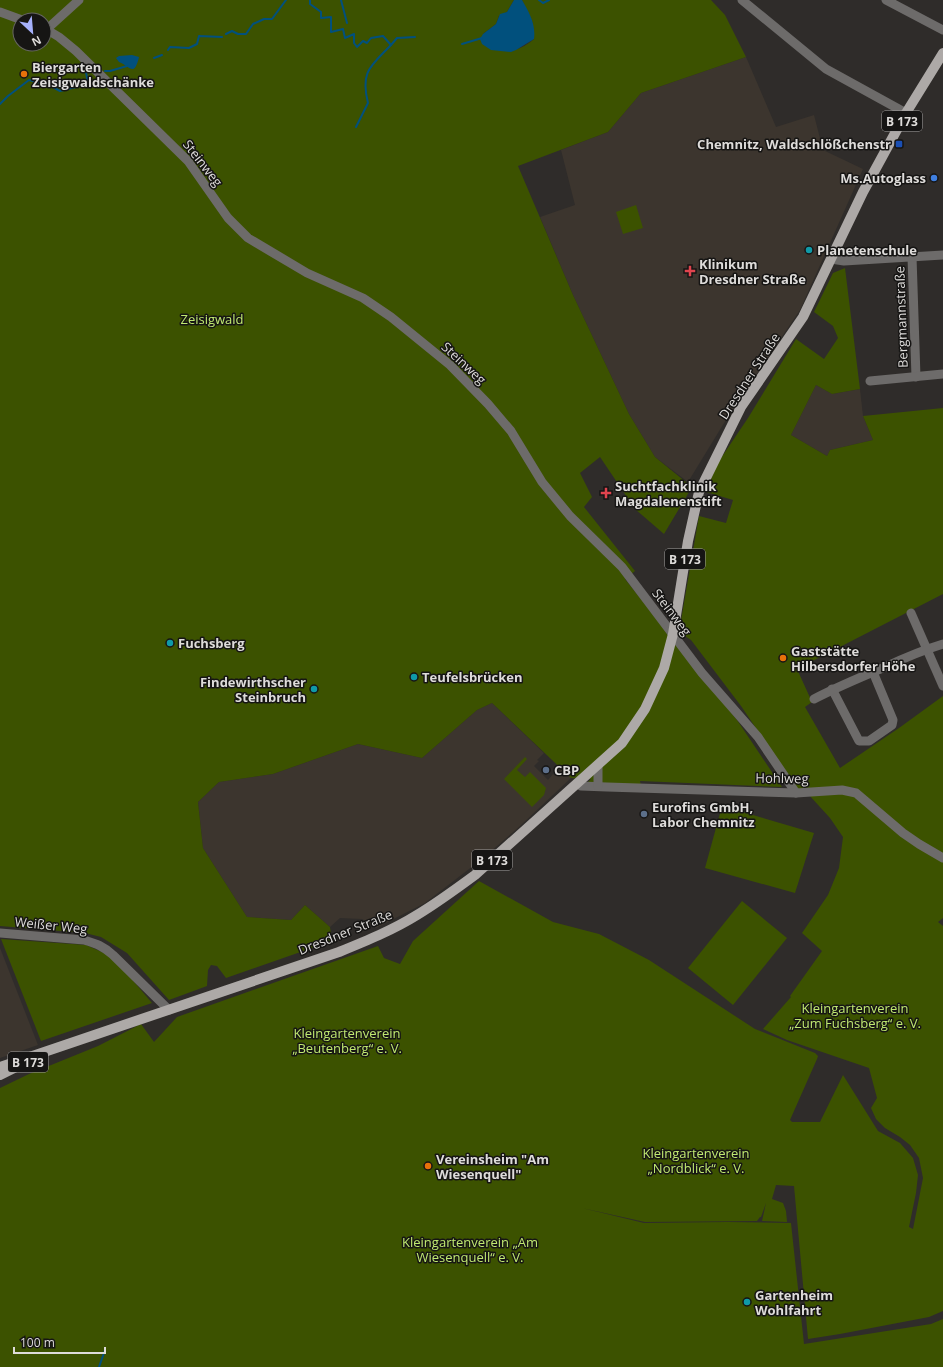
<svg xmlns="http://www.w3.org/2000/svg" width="943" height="1367" viewBox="0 0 943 1367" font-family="'Open Sans',sans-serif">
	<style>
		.built { fill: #3c352e }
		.green { fill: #3c5200; fill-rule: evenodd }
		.water { fill: #01507d }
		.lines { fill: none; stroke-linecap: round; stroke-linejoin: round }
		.stream { stroke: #01507d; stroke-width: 2 }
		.minor { stroke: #6d6b6a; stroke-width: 9 }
		.major { stroke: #ada9a7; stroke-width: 10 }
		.food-dot { fill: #e8710a; stroke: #161514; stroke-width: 1.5 }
		.transit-dot { fill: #1a4fb4; stroke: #161514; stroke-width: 1.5 }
		.shop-dot { fill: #3f7fe0; stroke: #161514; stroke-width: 1.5 }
		.culture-dot { fill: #0f9aa8; stroke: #161514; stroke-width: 1.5 }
		.health-dot { fill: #e0444e; stroke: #161514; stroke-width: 1.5 }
		.service-dot { fill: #5c6f8a; stroke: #161514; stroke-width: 1.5 }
		.labels { text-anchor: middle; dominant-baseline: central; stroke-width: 3; stroke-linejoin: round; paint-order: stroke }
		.shield { fill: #161514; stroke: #a2a09f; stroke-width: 1 }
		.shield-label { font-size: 12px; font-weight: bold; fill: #dedcda }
		.poi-label { font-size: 13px; font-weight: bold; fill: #dedcda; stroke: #161514; text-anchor: start }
		.street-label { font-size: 13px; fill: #dedcda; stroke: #161514 }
		.park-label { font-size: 13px; fill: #c0e971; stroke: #161514 }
	</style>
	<rect width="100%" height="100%" fill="#2f2c2a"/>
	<g class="built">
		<path d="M746 57 776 127 814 115 823 150 863 169 800 310 732 410 688 482 655 457 629 414 573 295 540 217 575 205 561 150 608 132 641 93Z"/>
		<path d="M816 385 832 394 860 389 863 416 873 440 830 450 827 456 791 435Z"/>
		<path d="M492 703 544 753 537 760 539 761 534 766 548 780 553 774 555 776 562 769 571 778 520 826 482 859 425 903 376 928 362 919 340 918 330 927 305 905 291 920 247 917 203 848 198 802 219 782 273 774 358 744 422 758 477 710Z"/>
		<path d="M0 948 38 1045 0 1058Z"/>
	</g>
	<g class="green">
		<path d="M0 0H514L507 12 499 16 496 24 483 34 499 50C514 52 522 49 534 39L532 21 522 0H711L725 15 746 57 641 93 608 132 518 166 573 295 629 414 655 457 692 487 664 534 635 509 600 457 580 473 592 497 584 507 635 571 625 579 737 720 782 787 640 781 641 785 588 782 591 779 571 778 492 703 477 710 422 758 358 744 273 774 219 782 198 802 203 848 247 917 291 920 305 905 330 927 332 941 226 978 217 966 211 965 208 970 207 986 169 1000 127 953 101 937 85 933 0 926ZM20 20H44V44H20Z"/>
		<path d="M636 205 643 228 623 234 616 212Z"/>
		<path d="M845 268 860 389 832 394 816 385 791 435 827 456 830 450 873 440 863 416 943 408V594L797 669 812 702 805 707 840 768 899 728 943 696V918L938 922 943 926V1311L929 1317 840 1334 808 1339 794 1186 776 1185 772 1199 783 1203 786 1211 787 1222 762 1221 766 1203 761 1217H760L757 1221 645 1222 582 1208 644 1223 727 1222 791 1223 804 1344 931 1324 943 1319V1367H0V1088L29 1074 98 1046 141 1024 154 1042 177 1017 378 946 384 958 400 964 413 941 479 881 553 922 599 934 649 960 755 1029 815 1053 818 1056 817 1059 790 1120 792 1122H820L843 1075 878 1131 900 1143 913 1158 918 1175 916 1193 909 1227 913 1229 923 1178 919 1158 910 1145 900 1137 885 1128 876 1119 871 1108 877 1098 869 1068 787 1040 763 1029 791 997 790 996 822 951 802 933 828 895 839 868 843 837 830 818 809 795 798 790 741 706 691 640 679 632 699 516 726 523 733 500 706 492 717 464 748 418 796 339 824 359 838 338 833 326 814 312 833 273Z"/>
		<path d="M525 757 527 759 517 770 525 777 530 772 546 788 544 795 532 807 504 779Z"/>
		<path d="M722 806 814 833 795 893 705 868Z"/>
		<path d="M742 901 787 938 733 1005 688 968Z"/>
		<path d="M1 939 86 945 113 957 152 1003 41 1041Z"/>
	</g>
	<g class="water">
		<path d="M514 0H522C529 12 536 24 534 39L516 50 511 52 491 50 482 44 480 39 483 34 496 24 500 14 507 12Z"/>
		<path d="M132 55 139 57C134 78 130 66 119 62L116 58 119 56Z"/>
	</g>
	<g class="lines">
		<g class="stream">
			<path d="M310 0V4L321 12V18L331 17V32L343 29 345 38 354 34V43L357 47 363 41 367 43 371 38 383 36 391 45 397 38 415 37"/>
			<path d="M341 0 347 23"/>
			<path d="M539 0 543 3 549 0"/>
			<path d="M226 34 232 31 238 34H246L253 24 264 19H272L286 0"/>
			<path d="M462 44 482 38"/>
			<path d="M168 50 170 47 189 48 197 44 199 36 222 37"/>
			<path d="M154 58 162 55"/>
			<path d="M105 71H110L127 66"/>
			<path d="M0 104 8 96 29 80 49 85 60 91 88 84 86 72 91 71"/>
			<path d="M356 127 368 103C360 71 371 66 391 45"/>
			<path d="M99 1367 105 1350"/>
		</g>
		<g class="minor">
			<path d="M742 0 826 69 906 113"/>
			<path d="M886 0 943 30"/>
			<path d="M0 12 22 20"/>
			<path d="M44 28 59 37 76 51 188 161 228 218 248 238 307 273 363 298 391 317 450 365 488 404 511 431 542 482 570 516 622 567 702 673 758 737 796 793"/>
			<path d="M47 29 79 0"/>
			<path d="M912 257 916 377"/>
			<path d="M831 259 844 261 943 255"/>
			<path d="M870 381 943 374"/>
			<path d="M911 613 943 686"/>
			<path d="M832 689 859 741H869L892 725 893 720 873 672"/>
			<path d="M814 699C837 687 861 677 885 667 904 658 923 650 943 644"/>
			<path d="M578 783 581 786 607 787 796 793 842 790 856 793 903 833 919 844 943 858"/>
			<path d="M598 786V765"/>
			<path d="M0 933 84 940C97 944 103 946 113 955L169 1010"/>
		</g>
		<g class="major">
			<path d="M0 1067 339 952C366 941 393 930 417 915 437 903 456 889 475 875L622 743 645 709 664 668 673 634 688 541 699 492 741 407 803 317 863 192 906 113 943 53"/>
			<path d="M0 1075 20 1065"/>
		</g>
	</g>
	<g class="food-dot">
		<circle cx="24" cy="74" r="4"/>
		<circle cx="783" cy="658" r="4"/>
		<circle cx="428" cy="1166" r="4"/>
	</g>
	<rect class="transit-dot" x="895" y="140" width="8" height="8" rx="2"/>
	<circle class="shop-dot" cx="934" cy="178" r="4"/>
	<g class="culture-dot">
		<circle cx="809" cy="250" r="4"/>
		<circle cx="170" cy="643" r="4"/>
		<circle cx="414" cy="677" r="4"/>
		<circle cx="314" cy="689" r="4"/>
		<circle cx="747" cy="1302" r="4"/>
	</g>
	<g class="health-dot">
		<path d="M688 265h4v4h4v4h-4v4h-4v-4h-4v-4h4z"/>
		<path d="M604 487h4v4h4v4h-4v4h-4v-4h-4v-4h4z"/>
	</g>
	<g class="service-dot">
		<circle cx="546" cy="770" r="4"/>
		<circle cx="644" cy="814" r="4"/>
	</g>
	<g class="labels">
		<g class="shield">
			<rect x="882" y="111" width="40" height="20" rx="3"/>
			<rect x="665" y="549" width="40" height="20" rx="3"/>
			<rect x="472" y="850" width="40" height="20" rx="3"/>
			<rect x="8" y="1052" width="40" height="20" rx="3"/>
		</g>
		<g class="shield-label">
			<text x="902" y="121">B 173</text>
			<text x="685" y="559">B 173</text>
			<text x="492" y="860">B 173</text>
			<text x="28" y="1062">B 173</text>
		</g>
		<g class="poi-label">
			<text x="32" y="67">Biergarten<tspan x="32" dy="15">Zeisigwaldschänke</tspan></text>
			<text x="891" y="144" text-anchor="end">Chemnitz, Waldschlößchenstr</text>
			<text x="926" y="178" text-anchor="end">Ms.Autoglass</text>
			<text x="817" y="250">Planetenschule</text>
			<text x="699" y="264">Klinikum<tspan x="699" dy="15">Dresdner Straße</tspan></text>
			<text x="615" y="486">Suchtfachklinik<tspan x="615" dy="15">Magdalenenstift</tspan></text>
			<text x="178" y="643">Fuchsberg</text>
			<text x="791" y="651">Gaststätte<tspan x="791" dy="15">Hilbersdorfer Höhe</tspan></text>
			<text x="422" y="677">Teufelsbrücken</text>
			<text x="306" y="682" text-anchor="end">Findewirthscher<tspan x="306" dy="15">Steinbruch</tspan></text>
			<text x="554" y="770">CBP</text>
			<text x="652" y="807">Eurofins GmbH,<tspan x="652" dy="15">Labor Chemnitz</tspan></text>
			<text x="436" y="1159">Vereinsheim "Am<tspan x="436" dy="15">Wiesenquell"</tspan></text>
			<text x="755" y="1295">Gartenheim<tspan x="755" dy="15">Wohlfahrt</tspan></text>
		</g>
		<g class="street-label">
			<text transform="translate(203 163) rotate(52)">Steinweg</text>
			<text transform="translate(901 317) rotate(-92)">Bergmannstraße</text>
			<text transform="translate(464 363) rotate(43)">Steinweg</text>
			<text transform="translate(749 376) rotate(-57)">Dresdner Straße</text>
			<text transform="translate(672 612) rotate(53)">Steinweg</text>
			<text transform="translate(782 778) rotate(1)">Hohlweg</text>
			<text transform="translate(51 925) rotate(6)">Weißer Weg</text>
			<text transform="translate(345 932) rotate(-22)">Dresdner Straße</text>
		</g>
		<g class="park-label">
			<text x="212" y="319">Zeisigwald</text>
			<text x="855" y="1008">Kleingartenverein<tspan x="855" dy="15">„Zum Fuchsberg“ e. V.</tspan></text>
			<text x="347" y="1033">Kleingartenverein<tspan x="347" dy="15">„Beutenberg“ e. V.</tspan></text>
			<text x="696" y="1153">Kleingartenverein<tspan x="696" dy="15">„Nordblick“ e. V.</tspan></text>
			<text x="470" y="1242">Kleingartenverein „Am<tspan x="470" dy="15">Wiesenquell“ e. V.</tspan></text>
		</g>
	</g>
	<g transform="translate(32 32) rotate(154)"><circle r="19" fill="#161514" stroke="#666563"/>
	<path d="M0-3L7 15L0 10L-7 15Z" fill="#a6b1fc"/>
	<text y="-6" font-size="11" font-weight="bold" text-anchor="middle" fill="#dedcda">N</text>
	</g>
	<path d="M14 1347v6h91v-6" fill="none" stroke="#dedcda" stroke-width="2"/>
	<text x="20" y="1347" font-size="12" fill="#dedcda" stroke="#161514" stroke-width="3" paint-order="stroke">100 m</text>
</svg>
